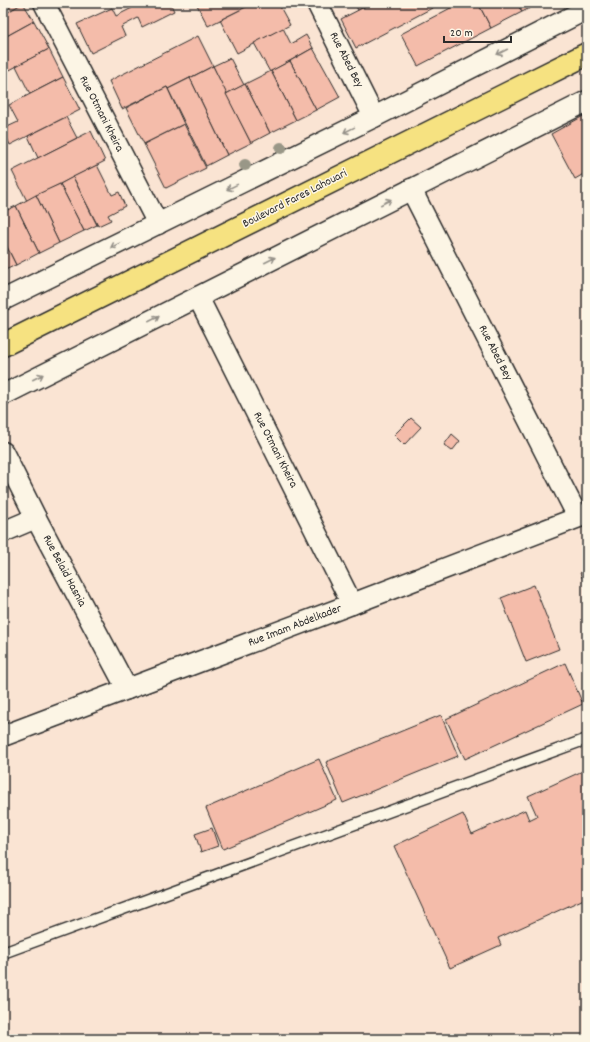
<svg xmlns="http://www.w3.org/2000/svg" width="590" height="1042" viewBox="0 0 590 1042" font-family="Dekko,sans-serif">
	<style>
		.building { fill: #f4bcaa; stroke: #2b2b2b }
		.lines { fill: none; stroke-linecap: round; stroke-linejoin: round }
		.service-casing { stroke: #2b2b2b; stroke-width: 13 }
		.minor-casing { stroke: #2b2b2b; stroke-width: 23 }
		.primary-casing { stroke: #2b2b2b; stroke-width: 25 }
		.service { stroke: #fcf5e5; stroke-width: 10 }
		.minor { stroke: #fcf5e5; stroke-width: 20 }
		.primary { stroke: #f6e281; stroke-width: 22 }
		.tree { fill: #999787 }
		.oneway { stroke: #949088 }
		.labels { text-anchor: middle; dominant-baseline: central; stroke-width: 3; stroke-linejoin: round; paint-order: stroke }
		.street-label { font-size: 12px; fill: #2b2b2b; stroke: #fcf5e5 }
	</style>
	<rect width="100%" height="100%" fill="#fae4d3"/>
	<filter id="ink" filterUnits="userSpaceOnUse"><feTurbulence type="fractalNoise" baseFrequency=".025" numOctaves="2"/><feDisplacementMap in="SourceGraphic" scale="8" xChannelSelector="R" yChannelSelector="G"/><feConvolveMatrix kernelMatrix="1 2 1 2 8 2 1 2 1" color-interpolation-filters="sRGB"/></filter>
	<g filter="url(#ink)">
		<g class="building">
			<path d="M3 3H23L12 10Z"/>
			<path d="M23 3 34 21 3 38V15Z"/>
			<path d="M130 3H170L174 11 142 27 138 18 121 27 125 36 91 53 77 24 112 8 116 16 132 8Z"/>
			<path d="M196 3H254L208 26Z"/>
			<path d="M254 3H278L290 25 237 53 220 20Z"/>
			<path d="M354 3H372L358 10Z"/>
			<path d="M372 3H432L434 7 356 48 341 19Z"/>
			<path d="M460 3H478L491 28 418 66 401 34Z"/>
			<path d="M478 3H517L522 12 491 28Z"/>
			<path d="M517 3H540L522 12Z"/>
			<path d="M34 21 49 49 4 73 3 38Z"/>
			<path d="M283 28 291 44 306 35 313 48 270 72 254 43Z"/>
			<path d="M198 36 213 66 168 89 167 87 122 109 109 81Z"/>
			<path d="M313 48 340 97 316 110 290 61Z"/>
			<path d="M49 49 63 77 30 94 16 66Z"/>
			<path d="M230 58 244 85 226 94 213 66Z"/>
			<path d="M290 61 316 110 296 120 271 71Z"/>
			<path d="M213 66 251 143 227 155 190 78Z"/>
			<path d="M271 71 296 120 270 133 245 84Z"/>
			<path d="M63 77 80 110 10 145 3 129 18 122 9 105Z"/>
			<path d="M190 78 227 155 206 166 168 89Z"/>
			<path d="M245 84 270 133 251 143 226 94Z"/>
			<path d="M167 87 184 124 144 144 126 108Z"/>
			<path d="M587 114V172L575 179 551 134Z"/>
			<path d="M66 117 77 138 38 158 28 136Z"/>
			<path d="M184 124 206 168 166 188 144 144Z"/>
			<path d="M91 131 105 161 27 201 12 171Z"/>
			<path d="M97 165 112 195 119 192 125 206 108 215 111 220 98 226 73 177Z"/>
			<path d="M73 177 97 225 84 231 60 184Z"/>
			<path d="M60 184 84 231 59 243 36 195Z"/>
			<path d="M36 195 59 243 39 253 16 206Z"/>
			<path d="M16 206 39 253 16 265 3 239V212Z"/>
			<path d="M3 239 16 265 3 271Z"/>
			<path d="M411 418 421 427 404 445 394 435Z"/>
			<path d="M452 434 460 441 452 451 444 445Z"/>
			<path d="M587 570V588L580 573Z"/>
			<path d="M534 585 559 649 526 662 501 598Z"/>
			<path d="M565 663 583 704 465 759 446 719Z"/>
			<path d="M441 715 458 756 343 803 326 762Z"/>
			<path d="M319 759 337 800 223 849 206 808Z"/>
			<path d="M587 769V906L584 899 498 938 501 945 450 968 394 846 463 814 472 834 525 810 529 820 537 816 528 796Z"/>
			<path d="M212 828 218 846 201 852 195 834Z"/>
		</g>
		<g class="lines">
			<g class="service-casing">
				<path id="service" d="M3 953 587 739"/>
			</g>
			<g class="minor-casing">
				<g id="minor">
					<path d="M44 3 158 224"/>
					<path d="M317 3 374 117"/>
					<path d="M411 189 578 517"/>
					<path d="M198 297 352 604"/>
					<path d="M3 300 374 117 587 9"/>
					<path d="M3 395 587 101"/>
					<path d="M3 452 36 518 127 689"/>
					<path d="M3 532 36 518"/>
					<path d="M3 736 352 604 587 514"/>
				</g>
			</g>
			<g class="primary-casing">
				<path id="primary" d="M3 345 587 54"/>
			</g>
			<use href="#service" class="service"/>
			<use href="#minor" class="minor"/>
			<use href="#primary" class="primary"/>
		</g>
		<g class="tree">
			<circle cx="281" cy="148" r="6"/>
			<circle cx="245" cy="165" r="6"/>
		</g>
		<defs><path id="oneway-shaft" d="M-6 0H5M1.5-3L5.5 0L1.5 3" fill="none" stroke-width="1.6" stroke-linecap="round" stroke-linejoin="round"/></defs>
		<g class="oneway">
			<use href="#oneway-shaft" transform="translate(502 52) rotate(153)"/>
			<use href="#oneway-shaft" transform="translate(349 130) rotate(154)"/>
			<use href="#oneway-shaft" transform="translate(232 187) rotate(154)"/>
			<use href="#oneway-shaft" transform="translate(386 202) rotate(-27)"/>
			<use href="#oneway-shaft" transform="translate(116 245) rotate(154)"/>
			<use href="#oneway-shaft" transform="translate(270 260) rotate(-27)"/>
			<use href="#oneway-shaft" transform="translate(154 319) rotate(-27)"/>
			<use href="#oneway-shaft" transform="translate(38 377) rotate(-27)"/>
		</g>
	</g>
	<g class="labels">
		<g class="street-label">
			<text transform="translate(346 60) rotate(63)">Rue Abed Bey</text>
			<text transform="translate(101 114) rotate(63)">Rue Otmani Kheira</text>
			<text transform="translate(295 199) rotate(-27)">Boulevard Fares Lahouari</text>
			<text transform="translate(495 353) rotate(63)">Rue Abed Bey</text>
			<text transform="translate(275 450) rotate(63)">Rue Otmani Kheira</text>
			<text transform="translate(64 571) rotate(62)">Rue Belaid Hasnia</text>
			<text transform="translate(295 626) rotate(-21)">Rue Imam Abdelkader</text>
		</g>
	</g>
	<rect width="590" height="1042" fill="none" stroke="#fcf5e5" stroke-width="16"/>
	<rect x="8" y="8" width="574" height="1026" fill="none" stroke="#2b2b2b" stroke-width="1.5" filter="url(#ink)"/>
	<path d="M444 36v6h67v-6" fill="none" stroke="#2b2b2b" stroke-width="2"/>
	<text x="450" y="36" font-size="12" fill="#2b2b2b" stroke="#fcf5e5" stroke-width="3" paint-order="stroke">20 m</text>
</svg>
